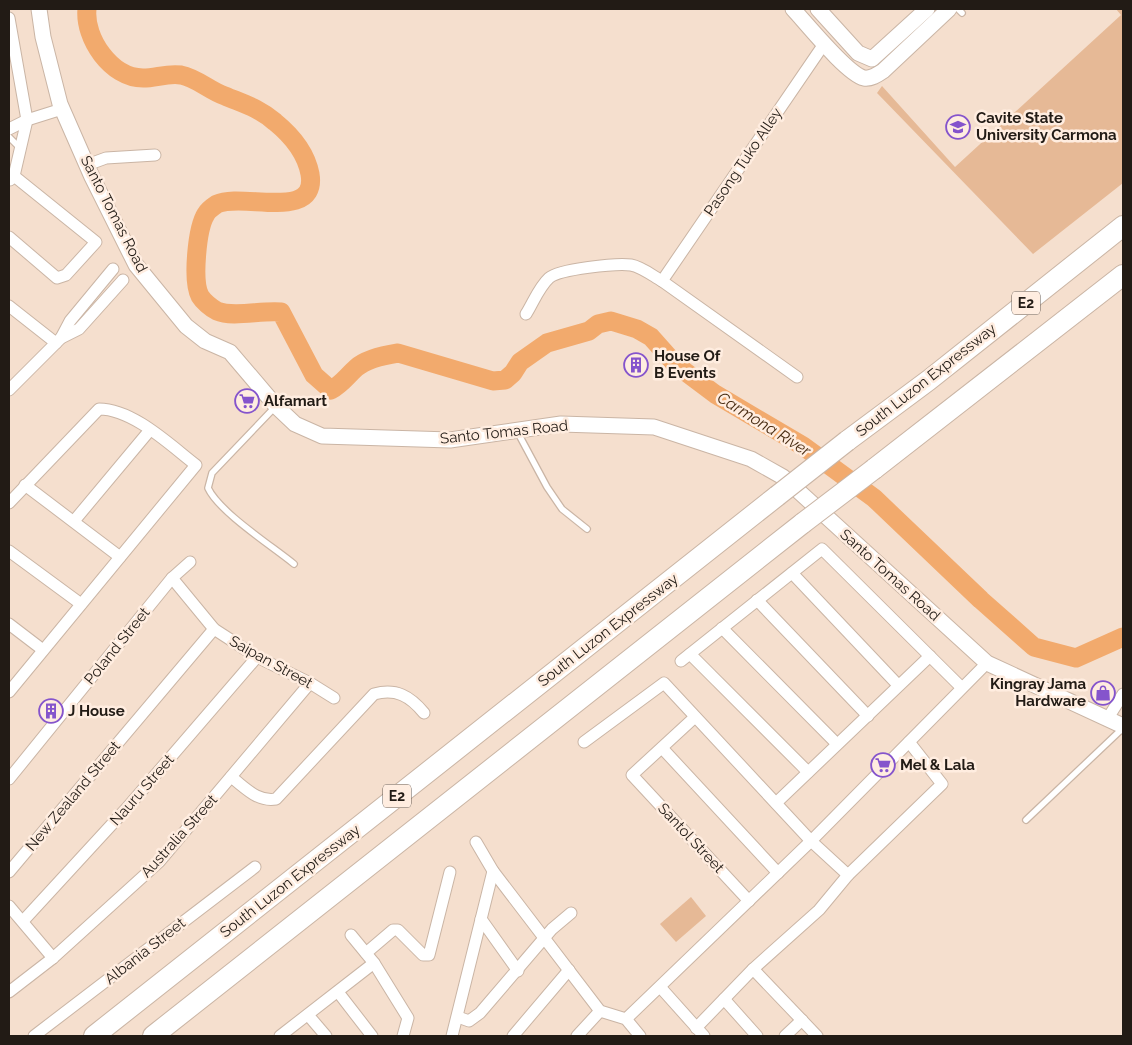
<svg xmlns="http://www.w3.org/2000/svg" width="1132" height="1045" viewBox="0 0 1132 1045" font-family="Raleway,sans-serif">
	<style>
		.green { fill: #e6b996 }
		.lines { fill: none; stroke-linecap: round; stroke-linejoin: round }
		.river { stroke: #f2aa6d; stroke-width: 19 }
		.lane-casing { stroke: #cab5a5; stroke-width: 8 }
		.street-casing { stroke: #cab5a5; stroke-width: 13 }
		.secondary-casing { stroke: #cab5a5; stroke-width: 17 }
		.highway-casing { stroke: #cab5a5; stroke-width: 22 }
		.lane { stroke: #fff; stroke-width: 5.5 }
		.street { stroke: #fff; stroke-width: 11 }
		.secondary { stroke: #fff; stroke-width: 15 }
		.highway { stroke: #fff; stroke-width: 20 }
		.highway-bridge-casing { stroke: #cab5a5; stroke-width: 22; stroke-linecap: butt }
		.highway-bridge { stroke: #fff; stroke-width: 20 }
		.labels { text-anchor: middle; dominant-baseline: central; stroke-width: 5; stroke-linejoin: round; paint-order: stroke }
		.shield { fill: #ffede0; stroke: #645a52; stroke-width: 1 }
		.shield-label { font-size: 14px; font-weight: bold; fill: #221b15 }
		.poi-label { font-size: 15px; font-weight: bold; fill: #221b15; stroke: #ffede0; text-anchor: start }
		.street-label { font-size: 15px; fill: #221b15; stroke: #ffede0 }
		.water-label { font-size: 16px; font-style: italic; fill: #4a2d13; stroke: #ffede0 }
	</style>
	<rect width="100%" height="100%" fill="#f5dfce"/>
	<g class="green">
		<path d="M1116 9H1123V183L1033 254 877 93 882 86 955 167 1121 15Z"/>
		<path d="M691 897 706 916 676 942 660 924Z"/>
	</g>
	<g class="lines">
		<path class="river" d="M87 9C84 38 111 78 143 78 156 78 167 73 181 75 197 78 210 91 225 96 244 104 259 108 275 122 291 135 306 153 310 174 318 222 242 192 217 204 214 206 208 210 206 214 197 228 192 281 200 296 203 301 211 308 217 311 233 318 261 310 281 312L314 375 331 390C342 384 347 376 356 368 366 359 385 355 398 353L493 381 505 380 513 373 520 362 547 343 589 331 598 324 611 321 637 329 651 337 675 364 715 394 803 446 874 498 981 600 1034 647 1076 658 1123 637"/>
		<g class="lane-casing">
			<g id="lane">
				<path d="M958 9 962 13"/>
				<path d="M9 137 20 148"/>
				<path d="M276 406 212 473 208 488C219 512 272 546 294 564"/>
				<path d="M518 433 547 487 562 509 587 529"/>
				<path d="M1026 820 1123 728"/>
			</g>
		</g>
		<g class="street-casing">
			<g id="street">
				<path d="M9 18 27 120 62 109"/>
				<path d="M9 129 27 120"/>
				<path d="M87 165 106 158 155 155"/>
				<path d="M10 180 14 176 27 120"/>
				<path d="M9 237 57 278 66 275 96 242 14 176"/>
				<path d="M9 306 56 343"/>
				<path d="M526 314C533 303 539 287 549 278 559 269 617 263 631 265 642 267 653 276 662 281"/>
				<path d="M61 338 70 321 113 269"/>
				<path d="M797 377 662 281 824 44"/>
				<path d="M9 390 61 338 79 329 123 280"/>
				<path d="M25 485 120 557"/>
				<path d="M9 503 99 409C133 409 170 445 196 465L9 692"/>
				<path d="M74 521 150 430"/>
				<path d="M9 551 81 604"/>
				<path d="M792 573 898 685"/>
				<path d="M172 578 214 629 257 657 310 683 334 698"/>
				<path d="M757 600 868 716"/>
				<path d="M9 624 43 650"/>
				<path d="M722 628 837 744"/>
				<path d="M690 654 808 772"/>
				<path d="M681 661 822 549 961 687"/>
				<path d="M695 717 632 775 749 901"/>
				<path d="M1108 718 1123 694"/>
				<path d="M584 742 664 683 811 841 848 875 819 910 753 969 696 1028"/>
				<path d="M662 748 778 873"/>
				<path d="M231 777C246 788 257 802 276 799L374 694C396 688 410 696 424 713"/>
				<path d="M9 779 172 578 190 562"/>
				<path d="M776 803 930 656"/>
				<path d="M476 842 493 871 600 1011 626 1019 640 1036"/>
				<path d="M9 872 214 629"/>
				<path d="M848 875 942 784 909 742"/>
				<path d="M9 906 53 958"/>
				<path d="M481 919 518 971"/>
				<path d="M23 921 126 809 257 657"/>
				<path d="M351 935 374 963 408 1018 403 1036"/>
				<path d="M366 953 393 930H398L423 955H429L450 872"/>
				<path d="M753 969 817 1036"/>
				<path d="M661 988 704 1036"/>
				<path d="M9 992 53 958 159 862 310 683"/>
				<path d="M338 992 372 1036"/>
				<path d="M724 999 757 1036"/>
				<path d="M308 1015 326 1036"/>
				<path d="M458 1017 469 1021 480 1013 552 929 571 913"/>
				<path d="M626 1019 811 841 987 663"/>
				<path d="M34 1036 255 867"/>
				<path d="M280 1036 374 963"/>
				<path d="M452 1036 493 871"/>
				<path d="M513 1036 569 970"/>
				<path d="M577 1036 600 1011"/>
				<path d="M785 1036 802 1020"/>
			</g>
		</g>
		<g class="secondary-casing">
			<g id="secondary">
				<path d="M39 9 43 37 60 104 92 177 136 265 186 326 205 341 230 352 276 406 295 424 322 436 450 440 561 424 654 427 751 459 783 477 987 663 1123 726"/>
				<path d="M793 9C807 24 847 74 864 78 871 79 877 75 883 71L949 9"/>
				<path d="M818 9 858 53 872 59 927 9"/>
			</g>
		</g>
		<g class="highway-casing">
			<g id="highway">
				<path d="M847 441 929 380 1123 226"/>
				<path d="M874 469 1123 275"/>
				<path d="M94 1036 777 496"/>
				<path d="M153 1036 803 523"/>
			</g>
		</g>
		<use href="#lane" class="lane"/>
		<use href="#street" class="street"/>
		<use href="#secondary" class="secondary"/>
		<use href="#highway" class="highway"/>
		<g class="highway-bridge-casing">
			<g id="highway-bridge">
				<path d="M777 496 847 441"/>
				<path d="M803 523 874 469"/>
			</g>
		</g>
		<use href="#highway-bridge" class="highway-bridge"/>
	</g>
	<defs>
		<g id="university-ring" transform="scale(1.25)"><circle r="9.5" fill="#ffede0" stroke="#8554cc" stroke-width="1.5"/><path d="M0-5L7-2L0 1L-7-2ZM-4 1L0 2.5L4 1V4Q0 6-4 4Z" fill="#8554cc"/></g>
		<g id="building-ring" transform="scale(1.25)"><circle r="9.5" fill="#ffede0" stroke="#8554cc" stroke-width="1.5"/><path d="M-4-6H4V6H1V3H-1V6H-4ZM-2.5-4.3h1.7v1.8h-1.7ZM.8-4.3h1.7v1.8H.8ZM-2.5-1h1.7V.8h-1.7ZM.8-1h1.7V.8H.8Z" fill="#8554cc"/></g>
		<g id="supermarket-ring" transform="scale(1.25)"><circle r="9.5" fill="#ffede0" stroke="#8554cc" stroke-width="1.5"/><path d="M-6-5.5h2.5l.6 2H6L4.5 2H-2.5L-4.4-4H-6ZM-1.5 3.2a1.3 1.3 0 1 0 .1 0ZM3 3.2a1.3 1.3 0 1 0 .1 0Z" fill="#8554cc"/></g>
		<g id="shop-ring" transform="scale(1.25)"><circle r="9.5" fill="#ffede0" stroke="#8554cc" stroke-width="1.5"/><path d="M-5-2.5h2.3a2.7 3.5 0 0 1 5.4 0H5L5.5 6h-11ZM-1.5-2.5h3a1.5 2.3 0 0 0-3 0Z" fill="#8554cc"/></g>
	</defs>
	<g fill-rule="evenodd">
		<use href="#university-ring" x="958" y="127"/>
		<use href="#building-ring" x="636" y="365"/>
		<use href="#supermarket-ring" x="247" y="401"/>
		<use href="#shop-ring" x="1103" y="693"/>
		<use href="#building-ring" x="51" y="711"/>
		<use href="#supermarket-ring" x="883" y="765"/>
	</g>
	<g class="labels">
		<g class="shield">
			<rect x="1012" y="291.5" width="28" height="23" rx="4"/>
			<rect x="383" y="784.5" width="28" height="23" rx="4"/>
		</g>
		<g class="shield-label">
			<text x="1026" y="303">E2</text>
			<text x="397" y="796">E2</text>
		</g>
		<g class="poi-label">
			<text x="976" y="118">Cavite State<tspan x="976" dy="17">University Carmona</tspan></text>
			<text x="654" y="356">House Of<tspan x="654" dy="17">B Events</tspan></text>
			<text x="264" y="401">Alfamart</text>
			<text x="1086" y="684" text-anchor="end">Kingray Jama<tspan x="1086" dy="17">Hardware</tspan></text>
			<text x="68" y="711">J House</text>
			<text x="900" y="765">Mel &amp; Lala</text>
		</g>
		<g class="street-label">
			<text transform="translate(743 162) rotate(-56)">Pasong Tuko Alley</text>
			<text transform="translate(114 214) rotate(63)">Santo Tomas Road</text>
			<text transform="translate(926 380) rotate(-38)">South Luzon Expressway</text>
			<text transform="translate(504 432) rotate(-6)">Santo Tomas Road</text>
			<text transform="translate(890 575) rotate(42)">Santo Tomas Road</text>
			<text transform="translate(608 630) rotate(-38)">South Luzon Expressway</text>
			<text transform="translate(117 646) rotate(-51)">Poland Street</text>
			<text transform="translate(271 662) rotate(29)">Saipan Street</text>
			<text transform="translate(142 790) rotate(-49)">Nauru Street</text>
			<text transform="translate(73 796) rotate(-50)">New Zealand Street</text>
			<text transform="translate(179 836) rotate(-48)">Australia Street</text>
			<text transform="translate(691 838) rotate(47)">Santol Street</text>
			<text transform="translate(290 881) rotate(-38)">South Luzon Expressway</text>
			<text transform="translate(145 951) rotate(-38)">Albania Street</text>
		</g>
		<g class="water-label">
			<text transform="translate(764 424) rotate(32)">Carmona River</text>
		</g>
	</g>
	<rect width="1132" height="1045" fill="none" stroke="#221b15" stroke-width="20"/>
</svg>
